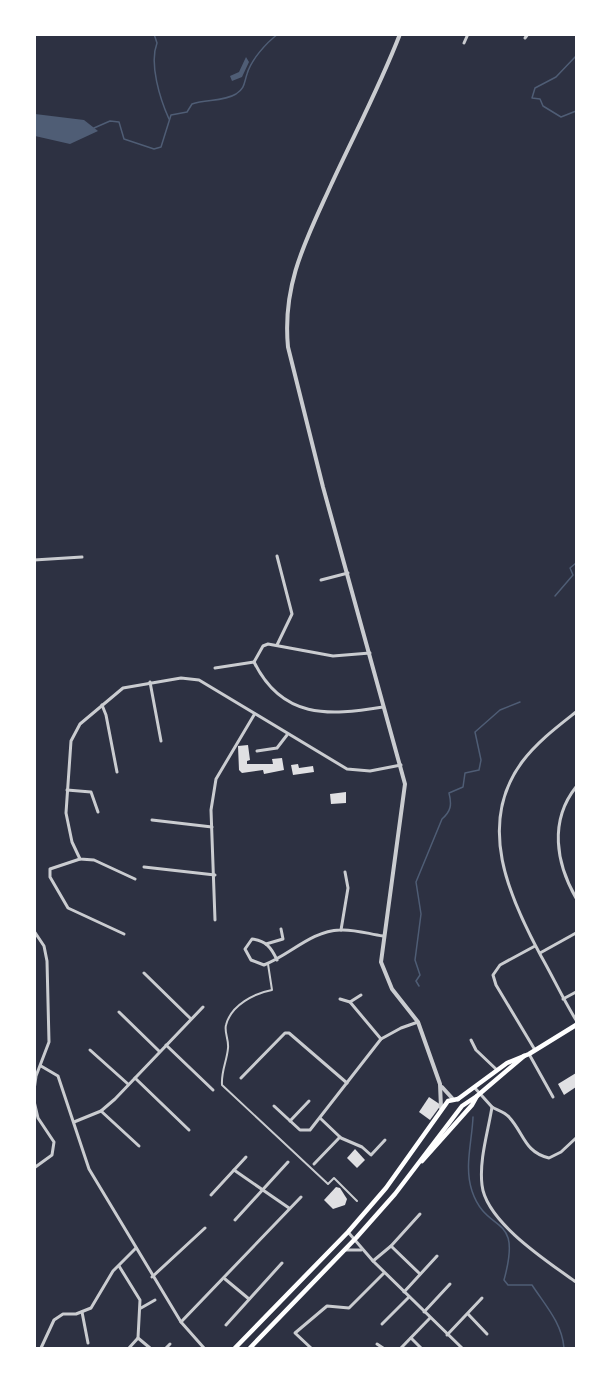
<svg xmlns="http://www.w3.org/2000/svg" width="611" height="1383" viewBox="0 0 611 1383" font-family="Rubik,sans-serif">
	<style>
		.water { fill: #4f5d75 }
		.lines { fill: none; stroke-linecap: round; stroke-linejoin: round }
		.stream { stroke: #4f5d75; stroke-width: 1.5 }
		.building { fill: #e0e0e3 }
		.pedestrian { stroke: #caccd0; stroke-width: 2 }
		.minor { stroke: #caccd0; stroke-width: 3 }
		.tertiary { stroke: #caccd0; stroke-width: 4 }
		.trunk { stroke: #fff; stroke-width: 4.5 }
	</style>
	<rect width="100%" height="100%" fill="#2d3142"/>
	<g class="water">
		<path d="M246 57 249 62 242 77 232 81 230 76 239 72Z"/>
		<path d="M35 114 84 120 98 131 70 144 35 136Z"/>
	</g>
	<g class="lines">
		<g class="stream">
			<path d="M154 34 157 43C149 64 160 99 169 119"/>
			<path d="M576 56 556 77 535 88 532 98 540 99 543 106 561 117 576 111"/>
			<path d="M94 128 110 121 119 122 124 139 154 149 161 147 171 115 187 112 192 104C206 99 223 102 236 94 245 88 244 83 247 74 251 60 266 43 278 34"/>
			<path d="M555 596 573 575 570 568 576 563"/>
			<path d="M419 986 416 981 420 975 415 960 421 914 416 882 442 819C451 811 452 805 449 793L463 787 465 773 479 770 481 760 475 732 500 710 520 702"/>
			<path d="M473 1117C472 1142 464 1167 472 1191 487 1236 523 1211 504 1280L508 1285H532C545 1305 562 1323 564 1348"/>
		</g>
	</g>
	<g class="building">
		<path d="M248 745 250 760 247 761V764H273L272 759 282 758 284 770 264 774 263 770 242 773 239 770 238 746Z"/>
		<path d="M298 764 299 768 313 766 314 772 293 775 291 765Z"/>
		<path d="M346 792V803L331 804 330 794Z"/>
		<path d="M576 1073V1087L564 1095 558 1084Z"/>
		<path d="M429 1097 441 1105 430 1120 419 1112Z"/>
		<path d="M355 1149 365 1160 357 1168 347 1158Z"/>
		<path d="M336 1187 340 1188 347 1199 345 1205 333 1209 324 1200Z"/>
	</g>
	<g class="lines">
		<path class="pedestrian" d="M268 964 272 990C255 993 231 1005 226 1025 224 1032 229 1040 228 1048 227 1061 221 1071 222 1085L328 1184 334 1178 357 1201"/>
		<g class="minor">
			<path d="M525 38 528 34"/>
			<path d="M464 43 468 34"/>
			<path d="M277 556 292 614 277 645"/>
			<path d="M34 560 82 557"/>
			<path d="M321 580 348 573"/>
			<path d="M254 662C282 719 328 716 383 707"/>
			<path d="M254 662 263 646 268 644 333 656 370 653"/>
			<path d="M215 668 254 662"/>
			<path d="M150 682 161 741"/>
			<path d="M102 705 106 715 117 772"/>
			<path d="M576 712C557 727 537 742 522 762 476 824 509 897 541 956 553 977 563 999 576 1020"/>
			<path d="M257 751 277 748 287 735"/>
			<path d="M576 787C549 821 556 863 576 898"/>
			<path d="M67 790 91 792 98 812"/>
			<path d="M152 820 212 827"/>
			<path d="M80 859 50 869V877L68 908 124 934"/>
			<path d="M144 867 215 875"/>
			<path d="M135 879 94 860 80 859 72 842 66 813 71 741 80 724 123 688 181 678 199 680 347 769 370 771 401 765"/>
			<path d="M215 920 211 810 216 779 254 715"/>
			<path d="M341 930 348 888 345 872"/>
			<path d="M34 931 44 946 47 961 49 1042 36 1076 34 1090"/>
			<path d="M266 944 283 939 281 929"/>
			<path d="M540 953 576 933"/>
			<path d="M277 960C271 947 266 941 252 939L245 949 251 960 264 965C290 955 311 931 340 930 354 929 369 934 383 936"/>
			<path d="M144 973 190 1018"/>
			<path d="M340 999 350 1002 361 995"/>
			<path d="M563 999 576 992"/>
			<path d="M350 1002 381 1039"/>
			<path d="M119 1012 159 1051"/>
			<path d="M471 1040 476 1050 497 1070"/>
			<path d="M166 1045 213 1090"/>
			<path d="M90 1050 128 1084"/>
			<path d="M535 1050 496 985 493 975 500 965 535 946"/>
			<path d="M529 1054 553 1097"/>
			<path d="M41 1066 58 1076 89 1169 181 1322 204 1348"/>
			<path d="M135 1078 189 1130"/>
			<path d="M241 1078 285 1033H289L347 1083"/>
			<path d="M474 1087 492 1107C488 1132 479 1160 482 1185 486 1222 548 1262 576 1282"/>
			<path d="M34 1101 38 1118 54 1142 52 1155 34 1168"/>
			<path d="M274 1106 300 1130H310L381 1039 401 1028 418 1022"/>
			<path d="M492 1107C497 1110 505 1112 509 1117 524 1133 524 1152 549 1158L561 1152 576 1138"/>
			<path d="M101 1111 139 1146"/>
			<path d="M320 1118 341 1138 362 1147 371 1155 385 1140"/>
			<path d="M290 1121 309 1101"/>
			<path d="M74 1122 101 1111 115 1099 203 1007"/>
			<path d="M314 1164 340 1137"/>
			<path d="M234 1170 289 1208"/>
			<path d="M211 1195 246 1157"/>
			<path d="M235 1220 288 1162"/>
			<path d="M348 1232 373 1261 462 1348"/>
			<path d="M391 1246 420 1274"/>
			<path d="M345 1250H361"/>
			<path d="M373 1261 391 1246 420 1214"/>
			<path d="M119 1266 140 1300 138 1338 150 1348"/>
			<path d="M152 1277 205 1228"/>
			<path d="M225 1279 249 1299"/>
			<path d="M404 1292 437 1256"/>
			<path d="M141 1308 155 1300"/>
			<path d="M82 1312 88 1343"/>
			<path d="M424 1312 450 1284"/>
			<path d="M468 1314 487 1334"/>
			<path d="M181 1322 301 1197"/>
			<path d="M382 1324 409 1297"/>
			<path d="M226 1325 282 1263"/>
			<path d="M447 1335 482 1298"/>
			<path d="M411 1338 421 1348"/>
			<path d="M377 1344 383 1348"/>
			<path d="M41 1348 54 1320 63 1314H76L91 1308 113 1271 136 1248"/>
			<path d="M129 1348 138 1338"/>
			<path d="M166 1348 170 1344"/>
			<path d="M311 1348 295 1333 327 1306 349 1308 384 1273"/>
			<path d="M401 1348 430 1318"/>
		</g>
		<g class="tertiary">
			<path d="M400 34C380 86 354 135 331 185 306 240 282 284 288 347L323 487 405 784 381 962 392 989 418 1022 440 1084 441 1108"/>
			<path d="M442 1087 452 1098"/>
		</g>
		<g class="trunk">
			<path d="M458 1099 507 1063 529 1054 576 1025"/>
			<path d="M422 1161 472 1105 477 1096 524 1056"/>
			<path d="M235 1348 348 1232 386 1188 448 1101 458 1099"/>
			<path d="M250 1348 356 1238 395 1194 462 1106 477 1096"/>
		</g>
	</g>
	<rect width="611" height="1383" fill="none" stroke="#ffffff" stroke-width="72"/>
</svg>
